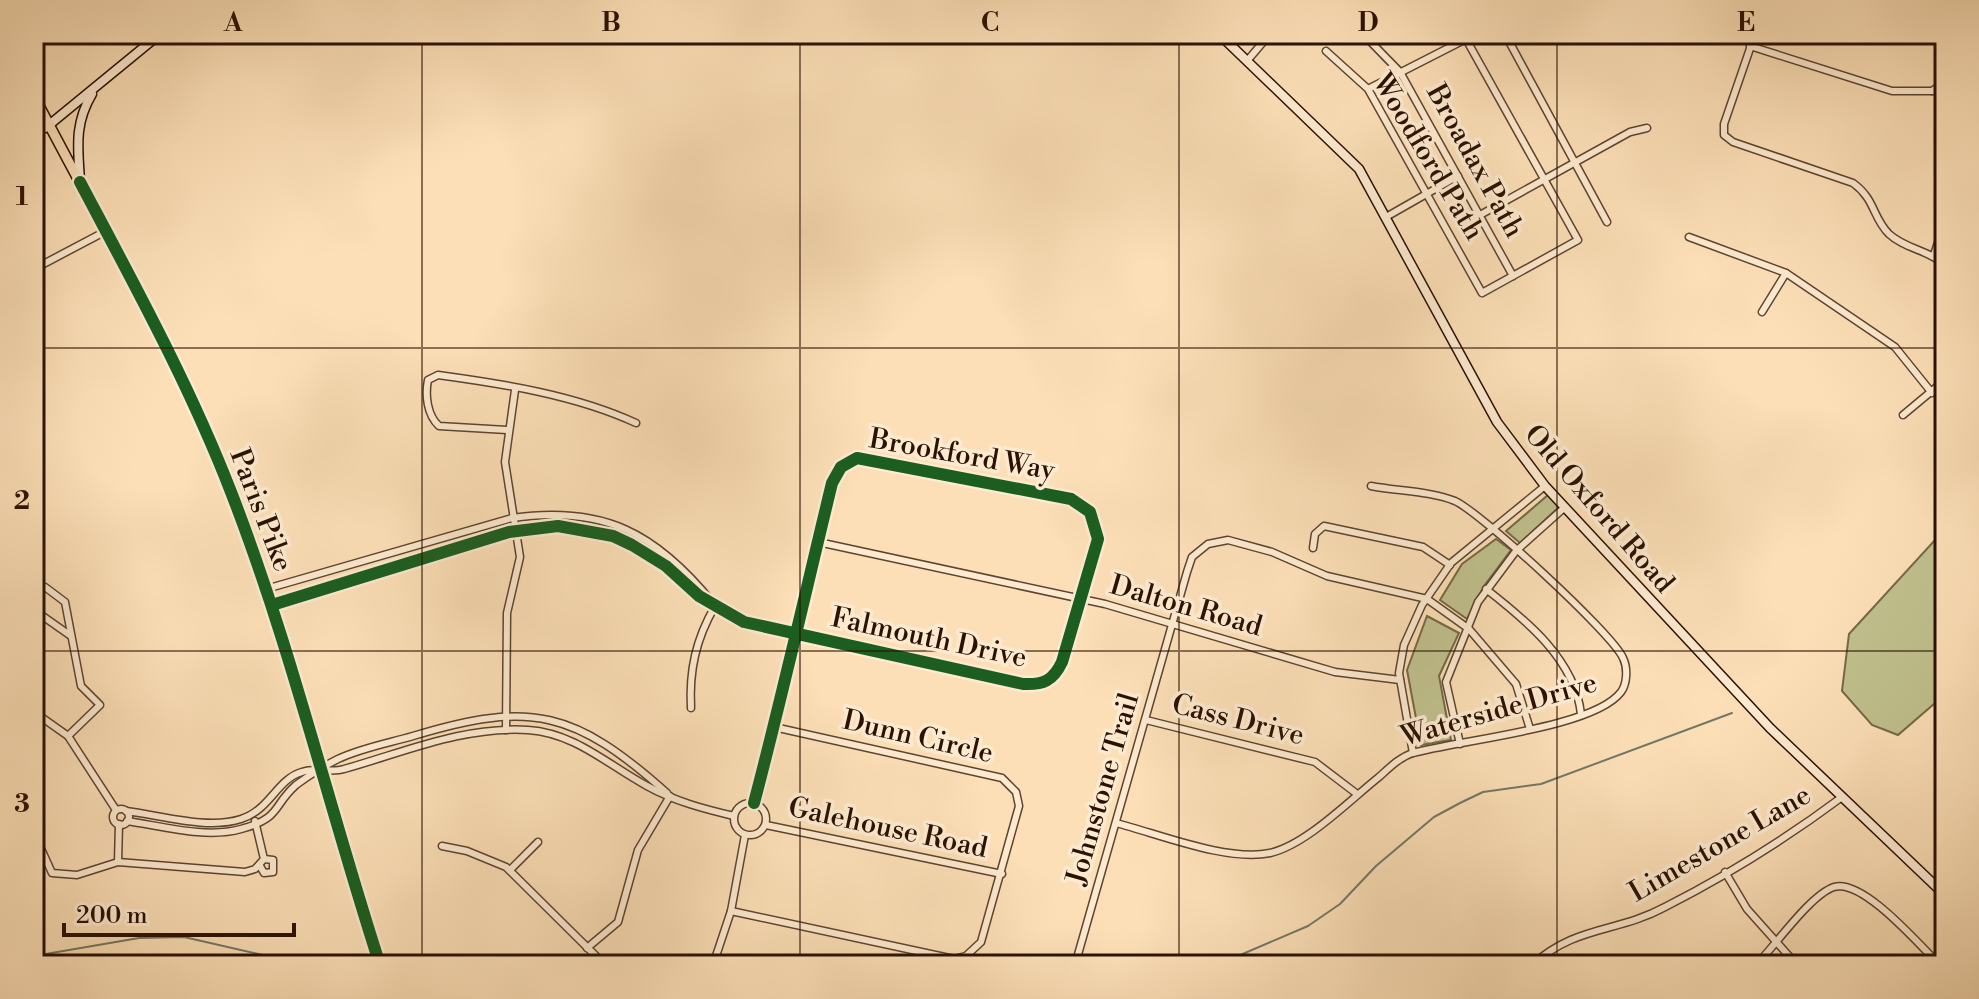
<svg xmlns="http://www.w3.org/2000/svg" width="1979" height="999" viewBox="0 0 1979 999" font-family="'Libre Bodoni',serif">
	<style>
		.green { fill: #c0c18e; stroke: #756947; stroke-width: 2 }
		.lines { fill: none; stroke-linecap: round; stroke-linejoin: round }
		.stream { stroke: #717866; stroke-width: 2 }
		.street-casing { stroke: #5e442e; stroke-width: 9 }
		.secondary-casing { stroke: #2a1100; stroke-width: 11 }
		.primary-casing { stroke: #2a1100; stroke-width: 12 }
		.highway-casing { stroke: #2a1100; stroke-width: 14 }
		.street { stroke: #fdead0; stroke-width: 6 }
		.secondary { stroke: #fdead0; stroke-width: 8 }
		.primary { stroke: #fcdfb7; stroke-width: 9 }
		.highway { stroke: #fcdfb7; stroke-width: 11 }
		.cycleway-casing { stroke: #fdead0; stroke-width: 17 }
		.cycleway { stroke: #1b5e20; stroke-width: 12 }
		.grid { fill: none; stroke: #2a1100; stroke-width: 2; stroke-opacity: 0.55 }
		.labels { text-anchor: middle; dominant-baseline: central; stroke-width: 7; stroke-linejoin: round; paint-order: stroke }
		.street-label { font-size: 28px; fill: #2a1100; stroke: #fdead0 }
		.neatline { fill: none; stroke: #2a1100; stroke-width: 3 }
		.grid-label { font-size: 26px; text-anchor: middle; font-weight: bold; fill: #2a1100 }
	</style>
	<rect width="100%" height="100%" fill="#fcdfb7"/>
	<filter id="stains"><feTurbulence type="fractalNoise" baseFrequency=".0025" numOctaves="4"/><feColorMatrix values="0 0 0 0 .2 0 0 0 0 .09 0 0 0 0 .02 0 0 0 .5 -.17"/></filter>
	<radialGradient id="worn" r=".72"><stop offset=".6" stop-color="#630" stop-opacity="0"/><stop offset="1" stop-color="#630" stop-opacity=".3"/></radialGradient>
	<g class="green">
		<path d="M1548 495 1559 507 1520 543 1506 531Z"/>
		<path d="M1945 529V699L1942 697 1898 735 1872 725 1842 691 1849 634Z"/>
		<path d="M1496 539 1511 550 1484 586 1467 619 1440 600 1462 564Z"/>
		<path d="M1427 616 1459 633 1439 676 1451 740 1421 745 1407 670Z"/>
	</g>
	<g class="lines">
		<g class="stream">
			<path d="M34 956 139 938 184 937 306 965"/>
			<path d="M1217 965 1308 926 1340 904 1376 866 1434 817 1460 803 1483 792 1541 784 1732 713"/>
		</g>
		<g class="street-casing">
			<g id="street">
				<path d="M1363 34 1400 72 1513 276"/>
				<path d="M1505 34 1607 222"/>
				<path d="M1755 34 1724 124V135L1733 142 1853 183C1876 200 1872 217 1889 234 1905 249 1929 250 1945 265"/>
				<path d="M1750 46 1892 91H1932L1945 82"/>
				<path d="M1326 51 1368 89 1482 293 1578 240 1466 39 1368 89"/>
				<path d="M1247 61 1270 34"/>
				<path d="M1932 91H1945"/>
				<path d="M1480 215 1630 132 1647 128"/>
				<path d="M1386 217 1458 176"/>
				<path d="M1689 237 1786 273 1895 347 1932 393"/>
				<path d="M1934 255 1945 221"/>
				<path d="M34 269 106 231"/>
				<path d="M1762 312 1786 273"/>
				<path d="M1903 415 1945 380"/>
				<path d="M507 430 439 426C427 415 425 395 428 380L438 375C504 384 575 395 636 423"/>
				<path d="M818 542 1105 604 1335 672 1400 680"/>
				<path d="M1313 548 1315 534 1324 526 1423 547 1450 565"/>
				<path d="M34 589 45 587 65 602 81 686 100 705 68 736"/>
				<path d="M266 589 512 518C604 505 656 533 713 603"/>
				<path d="M1486 589C1527 621 1575 660 1581 714"/>
				<path d="M272 605 509 532 558 526 613 536 632 545 666 566 699 596 744 622 1023 684C1043 685 1053 681 1062 662L1098 539 1090 512 1071 499 857 458 841 467 832 483C806 590 782 697 754 803"/>
				<path d="M34 610 71 636"/>
				<path d="M691 708C689 670 696 639 715 606"/>
				<path d="M34 712 68 736 116 810"/>
				<path d="M1146 720 1315 762 1357 794"/>
				<path d="M506 730 507 613 520 557 505 462 515 390"/>
				<path d="M1460 744 1446 682 1478 602 1516 551 1564 508"/>
				<path d="M1413 753 1399 673 1404 645 1422 605 1451 563 1545 486"/>
				<circle cx="750" cy="819" r="16"/>
				<circle cx="121" cy="817" r="8"/>
				<path d="M126 811C160 815 208 830 241 819 270 810 277 779 302 772 316 767 331 773 344 769 405 752 463 726 528 730 575 733 608 765 647 786 674 801 704 809 734 816"/>
				<path d="M127 821C162 826 206 839 241 829 282 818 272 806 296 785 308 776 324 766 338 759 361 748 389 743 413 736 531 700 575 711 667 793"/>
				<path d="M1116 823C1159 834 1227 862 1270 853 1306 845 1350 800 1379 777 1389 768 1400 757 1413 753 1459 740 1594 728 1621 692 1627 684 1628 668 1623 658 1613 634 1480 512 1455 501 1430 491 1397 491 1371 486"/>
				<path d="M766 825 1002 874"/>
				<path d="M34 833 52 873 77 875 118 862 245 872 255 869 264 859 255 821"/>
				<path d="M442 846 467 851 506 867 605 965"/>
				<path d="M118 862 119 824"/>
				<path d="M260 866 264 873 273 872V860L264 859"/>
				<path d="M510 870 538 842"/>
				<path d="M1725 872 1747 909 1797 965"/>
				<path d="M731 911 954 959 966 956 981 942 1019 806 1016 792 1002 778 774 727"/>
				<path d="M587 948 618 922 638 850 670 796"/>
				<path d="M713 965 731 911 745 835"/>
				<path d="M1075 965 1187 572 1192 557 1208 544 1228 540 1272 552 1327 576 1427 599 1469 629 1516 684 1530 729"/>
				<path d="M1532 965C1576 925 1617 933 1665 907 1726 876 1787 838 1842 797"/>
				<path d="M1756 965C1775 946 1810 895 1834 887 1863 878 1920 946 1940 965"/>
			</g>
		</g>
		<g class="secondary-casing">
			<g id="secondary">
				<path d="M1219 34 1359 169 1497 422 1545 486 1770 728 1945 895"/>
				<path d="M49 125 160 34"/>
				<path d="M80 181C78 148 74 124 92 94"/>
			</g>
		</g>
		<g class="primary-casing">
			<path id="primary" d="M34 96C102 227 177 354 231 492 291 646 329 808 380 965"/>
		</g>
		<g class="highway-casing">
			<path id="highway" d="M34 130 49 125"/>
		</g>
		<use href="#street" class="street"/>
		<use href="#secondary" class="secondary"/>
		<use href="#primary" class="primary"/>
		<use href="#highway" class="highway"/>
		<g class="cycleway-casing">
			<g id="cycleway">
				<path d="M80 182C134 284 189 384 231 492 291 646 329 808 380 965"/>
				<path d="M272 605 509 532 558 526 613 536 632 545 666 566 699 596 744 622 1023 684C1043 685 1053 681 1062 662L1098 539 1090 512 1071 499 857 458 841 467 832 483C806 590 782 697 754 803"/>
			</g>
		</g>
		<use href="#cycleway" class="cycleway"/>
	</g>
	<path class="grid" d="M422 34V965M800 34V965M1179 34V965M1557 34V965M34 348H1945M34 651H1945"/>
	<g class="labels">
		<g class="street-label">
			<text transform="translate(1428 157) rotate(59)">Woodford Path</text>
			<text transform="translate(1475 161) rotate(61)">Broadax Path</text>
			<text transform="translate(962 455) rotate(10)">Brookford Way</text>
			<text transform="translate(1599 509) rotate(49)">Old Oxford Road</text>
			<text transform="translate(261 510) rotate(69)">Paris Pike</text>
			<text transform="translate(1186 606) rotate(16)">Dalton Road</text>
			<text transform="translate(929 638) rotate(12)">Falmouth Drive</text>
			<text transform="translate(1499 710) rotate(-16)">Waterside Drive</text>
			<text transform="translate(1238 720) rotate(14)">Cass Drive</text>
			<text transform="translate(918 737) rotate(13)">Dunn Circle</text>
			<text transform="translate(1103 789) rotate(-74)">Johnstone Trail</text>
			<text transform="translate(888 828) rotate(12)">Galehouse Road</text>
			<text transform="translate(1720 844) rotate(-30)">Limestone Lane</text>
		</g>
	</g>
	<rect width="1979" height="999" fill="none" stroke="#fcdfb7" stroke-width="88"/>
	<path d="M64 923v12h230v-12" fill="none" stroke="#2a1100" stroke-width="4"/>
	<text x="76" y="923" font-size="24" fill="#2a1100" stroke="#fdead0" stroke-width="6" paint-order="stroke">200 m</text>
	<rect x="44" y="44" width="1891" height="911" class="neatline"/>
	<g class="grid-label">
		<text x="233" y="31">A</text>
		<text x="611" y="31">B</text>
		<text x="990" y="31">C</text>
		<text x="1368" y="31">D</text>
		<text x="1746" y="31">E</text>
		<text x="22" y="205">1</text>
		<text x="22" y="509">2</text>
		<text x="22" y="812">3</text>
	</g>
	<rect width="100%" height="100%" filter="url(#stains)"/>
	<rect width="100%" height="100%" fill="url(#worn)"/>
</svg>
